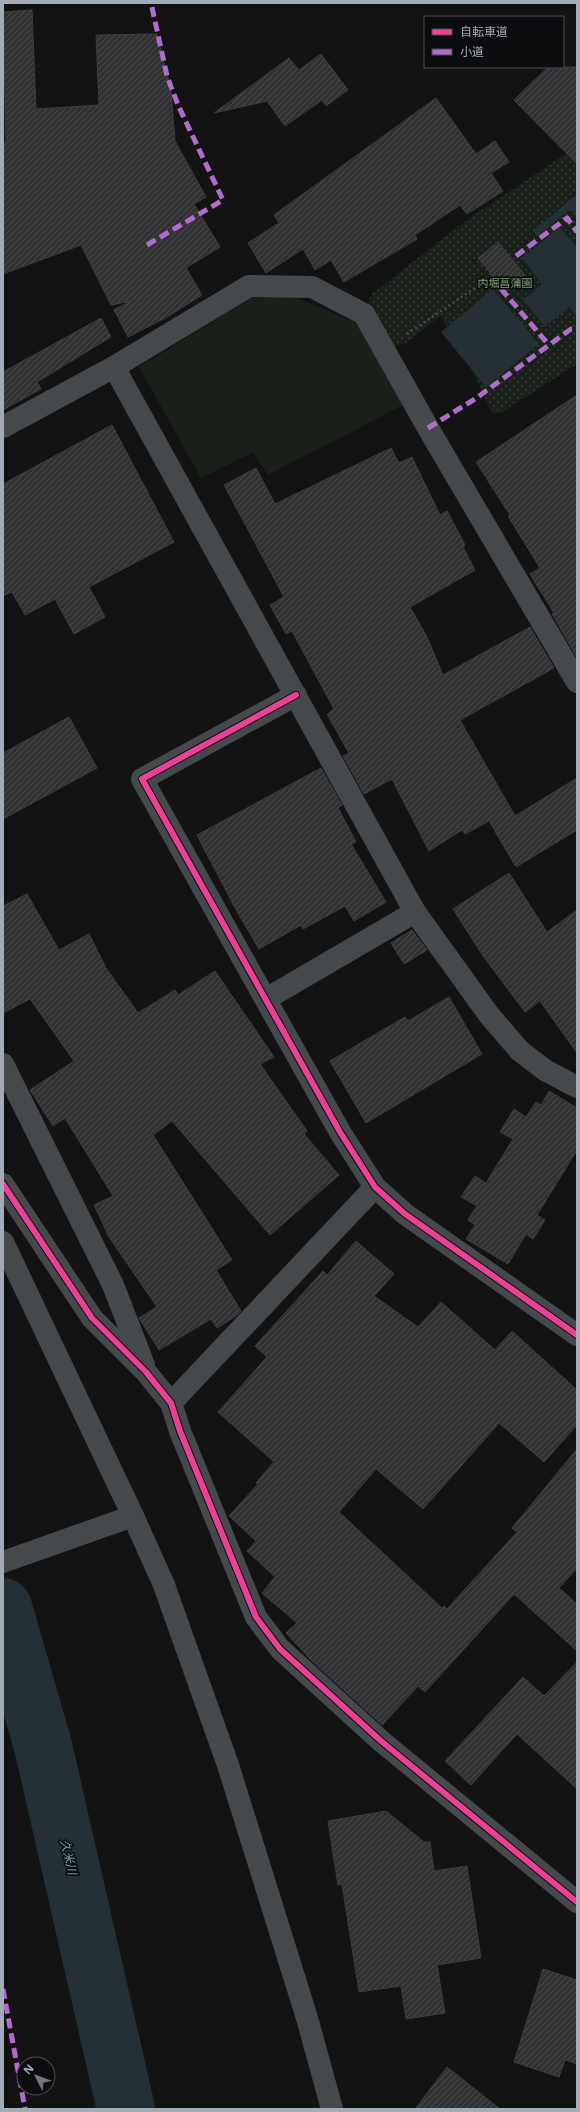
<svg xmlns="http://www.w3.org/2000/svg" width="580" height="2112" viewBox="0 0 580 2112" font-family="'Open Sans','Noto Sans JP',sans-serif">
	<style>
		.park { fill: url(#park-dots) }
		.garden { fill: #192019 }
		.water { fill: #253036 }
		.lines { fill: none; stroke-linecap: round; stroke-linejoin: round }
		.river { stroke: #253036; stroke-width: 58 }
		.building { fill: url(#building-hatch); stroke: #3b3d40 }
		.path { stroke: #484a4d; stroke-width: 2.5; stroke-dasharray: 2 3; stroke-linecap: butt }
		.street { stroke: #46494c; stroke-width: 22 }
		.quiet { stroke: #b06ccc; stroke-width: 5; stroke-dasharray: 10 5; stroke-linecap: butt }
		.cycleway-casing { stroke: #0d0d0f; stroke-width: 8 }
		.cycleway { stroke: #ea4096; stroke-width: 6 }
		.labels { text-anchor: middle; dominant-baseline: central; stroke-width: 3.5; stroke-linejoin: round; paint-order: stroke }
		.park-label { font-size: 11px; fill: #7aa376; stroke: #0d0d0f }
		.water-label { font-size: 12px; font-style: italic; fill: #74a0b5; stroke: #0d0d0f }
	</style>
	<defs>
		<pattern id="park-dots" width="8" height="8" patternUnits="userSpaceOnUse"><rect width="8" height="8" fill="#192019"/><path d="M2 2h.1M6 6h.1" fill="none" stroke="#373e38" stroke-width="1.8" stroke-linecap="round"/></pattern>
		<pattern id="building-hatch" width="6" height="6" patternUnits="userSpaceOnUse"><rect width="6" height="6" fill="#313133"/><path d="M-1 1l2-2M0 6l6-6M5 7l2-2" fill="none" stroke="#4c4c4e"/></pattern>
	</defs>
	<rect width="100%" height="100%" fill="#131313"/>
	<path class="park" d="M577 146V364L501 413H492L462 349 440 316 405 344 385 349 364 314 372 294 464 222Z"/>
	<path class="garden" d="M288 294 357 323 405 404 268 475 253 452 201 478 139 367 253 296Z"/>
	<g class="water">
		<path d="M577 194V217L570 209 537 237 533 231Z"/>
		<path d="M560 227 575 245 577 244V316L569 307 545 327 523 300 542 284 522 258Z"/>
		<path d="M493 289 539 344 486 387 441 332Z"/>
	</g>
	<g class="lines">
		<path class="river" d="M3 1607 43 1746 126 2109"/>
	</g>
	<g class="building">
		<path d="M32 10 36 109 99 105 96 35 157 34 171 90 175 141 206 197 194 204 220 247 186 268 202 295 167 317 128 337 114 310 130 301 111 305 81 245 3 274V143H6L3 12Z"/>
		<path d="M321 54 348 90 326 106 322 100 285 126 267 101 214 113 289 58 299 70Z"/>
		<path d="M548 67H577V164L514 100Z"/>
		<path d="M436 98 476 154 495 141 509 162 491 173 503 191 467 214 460 205 415 235 417 239 344 282 331 260 315 270 303 249 266 273 248 243 279 223 274 215Z"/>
		<path d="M498 242 526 276 506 292 478 258Z"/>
		<path d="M101 318 111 337 37 382 41 389 3 410V372Z"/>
		<path d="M577 395V655L576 656 552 614 554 613 530 574 540 568 508 516 510 515 476 462Z"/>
		<path d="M112 425 174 542 89 587 105 617 74 634 55 599 25 615 12 592 3 596V484Z"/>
		<path d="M391 448 399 463 412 457 440 515 447 511 465 545 463 547 475 570 410 607 427 637 443 675 530 627 554 668 460 720 515 816 577 778V830L516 867 489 821 465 834 462 830 429 851 392 779 364 794 343 756 349 753 327 714 334 709 292 631 286 634 270 605 284 597 224 485 256 468 275 504Z"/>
		<path d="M69 717 97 768 3 819V753Z"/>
		<path d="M321 768 342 805 338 808 356 842 351 844 386 902 354 921 345 906 303 929 301 925 259 949 235 908 197 835Z"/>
		<path d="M509 873 547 932 577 910V1053L540 1001 525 1012 483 956 453 909Z"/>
		<path d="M27 894 59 950 89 934 106 968 138 1013 175 990 178 995 215 971 274 1057 260 1064 307 1131 304 1134 339 1175 270 1235 172 1121 153 1135 232 1260 216 1270 241 1311 236 1316 217 1328 211 1319 159 1350 139 1318 157 1307 109 1237 94 1205 113 1196 65 1118 53 1126 30 1090 74 1061 30 999 3 1013V906Z"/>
		<path d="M412 930 427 950 404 964 391 943Z"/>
		<path d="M449 997 482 1054 366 1123 330 1061 405 1017 408 1021Z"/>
		<path d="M549 1091 577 1108V1150L537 1215 545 1220 533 1239 526 1234 508 1264 466 1239 475 1225 468 1220 477 1206 461 1197 475 1176 486 1183 513 1139 500 1132 514 1109 526 1117 536 1102 541 1105Z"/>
		<path d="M356 1241 394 1274 374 1296 418 1327 441 1302 495 1350 512 1331 577 1390V1425L544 1462 499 1423 423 1509 376 1469 339 1512 442 1608 444 1606 447 1609 517 1532 512 1528 577 1449V1568L559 1588 577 1604V1651L514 1594 425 1692 418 1686 382 1725 313 1662 286 1633 297 1623 262 1593 275 1577 247 1551 256 1541 229 1516 258 1484 256 1483 274 1462 218 1412 267 1357 255 1346 323 1271 327 1275Z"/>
		<path d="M577 1662V1789L517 1734 471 1785 445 1761 523 1677 544 1696Z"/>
		<path d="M386 1811 424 1842H430L434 1871 467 1866 481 1958 437 1965 445 2013 406 2019 401 1986 359 1992 342 1884 338 1885 328 1821Z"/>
		<path d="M543 1969 577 1980V2064L565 2060 559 2077 514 2062Z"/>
		<path d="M447 2067 500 2109H415Z"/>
	</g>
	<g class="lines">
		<path class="path" d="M407 334 491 277"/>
		<g class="street">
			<path d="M114 367 415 912 489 1015 520 1051 545 1070 577 1087"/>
			<path d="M3 427 114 367 249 286 312 287 364 314 428 428 577 682"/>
			<path d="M296 695 142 779 340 1132 375 1187 405 1214 577 1335"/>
			<path d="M266 999 415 912"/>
			<path d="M3 1064 113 1285 144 1365"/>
			<path d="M3 1184 92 1318 146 1372 171 1403 180 1431 256 1617 280 1649 381 1741 577 1902"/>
			<path d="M3 1242 133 1516 164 1585 228 1765 307 2018 332 2109"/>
			<path d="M171 1403 375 1187"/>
			<path d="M3 1562 133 1516"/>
		</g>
		<g class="quiet">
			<path d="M147 245 223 200 178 105 167 76 151 3"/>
			<path d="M516 256 567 218 577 232"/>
			<path d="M491 277 548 344"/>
			<path d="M428 428 475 399 571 329H577"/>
			<path d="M3 1989 25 2109"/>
		</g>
		<g class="cycleway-casing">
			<g id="cycleway">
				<path d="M296 695 142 779 340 1132 375 1187 405 1214 577 1335"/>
				<path d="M3 1184 92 1318 146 1372 171 1403 180 1431 256 1617 280 1649 381 1741 577 1902"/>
			</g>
		</g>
		<use href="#cycleway" class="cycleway"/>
	</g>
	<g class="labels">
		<g class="park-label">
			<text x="505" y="282">内堀菖蒲園</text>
		</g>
		<g class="water-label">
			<text transform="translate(69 1857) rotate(77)">久米川</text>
		</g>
	</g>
	<rect width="580" height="2112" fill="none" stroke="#a2abb6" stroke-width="8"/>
	<rect x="424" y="16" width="140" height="52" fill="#0d0d0f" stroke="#494c52"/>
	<rect x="432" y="29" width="20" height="6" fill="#ea4096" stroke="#494c52"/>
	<text x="460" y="36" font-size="12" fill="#a2abb6">自転車道</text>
	<rect x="432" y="49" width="20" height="6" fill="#b06ccc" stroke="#494c52"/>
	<text x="460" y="56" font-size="12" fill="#a2abb6">小道</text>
	<g transform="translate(36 2076) rotate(312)"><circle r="19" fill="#0d0d0f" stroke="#494c52"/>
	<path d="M0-3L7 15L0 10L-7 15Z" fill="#70767d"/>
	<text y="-6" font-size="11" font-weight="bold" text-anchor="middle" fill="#a2abb6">N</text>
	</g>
</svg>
